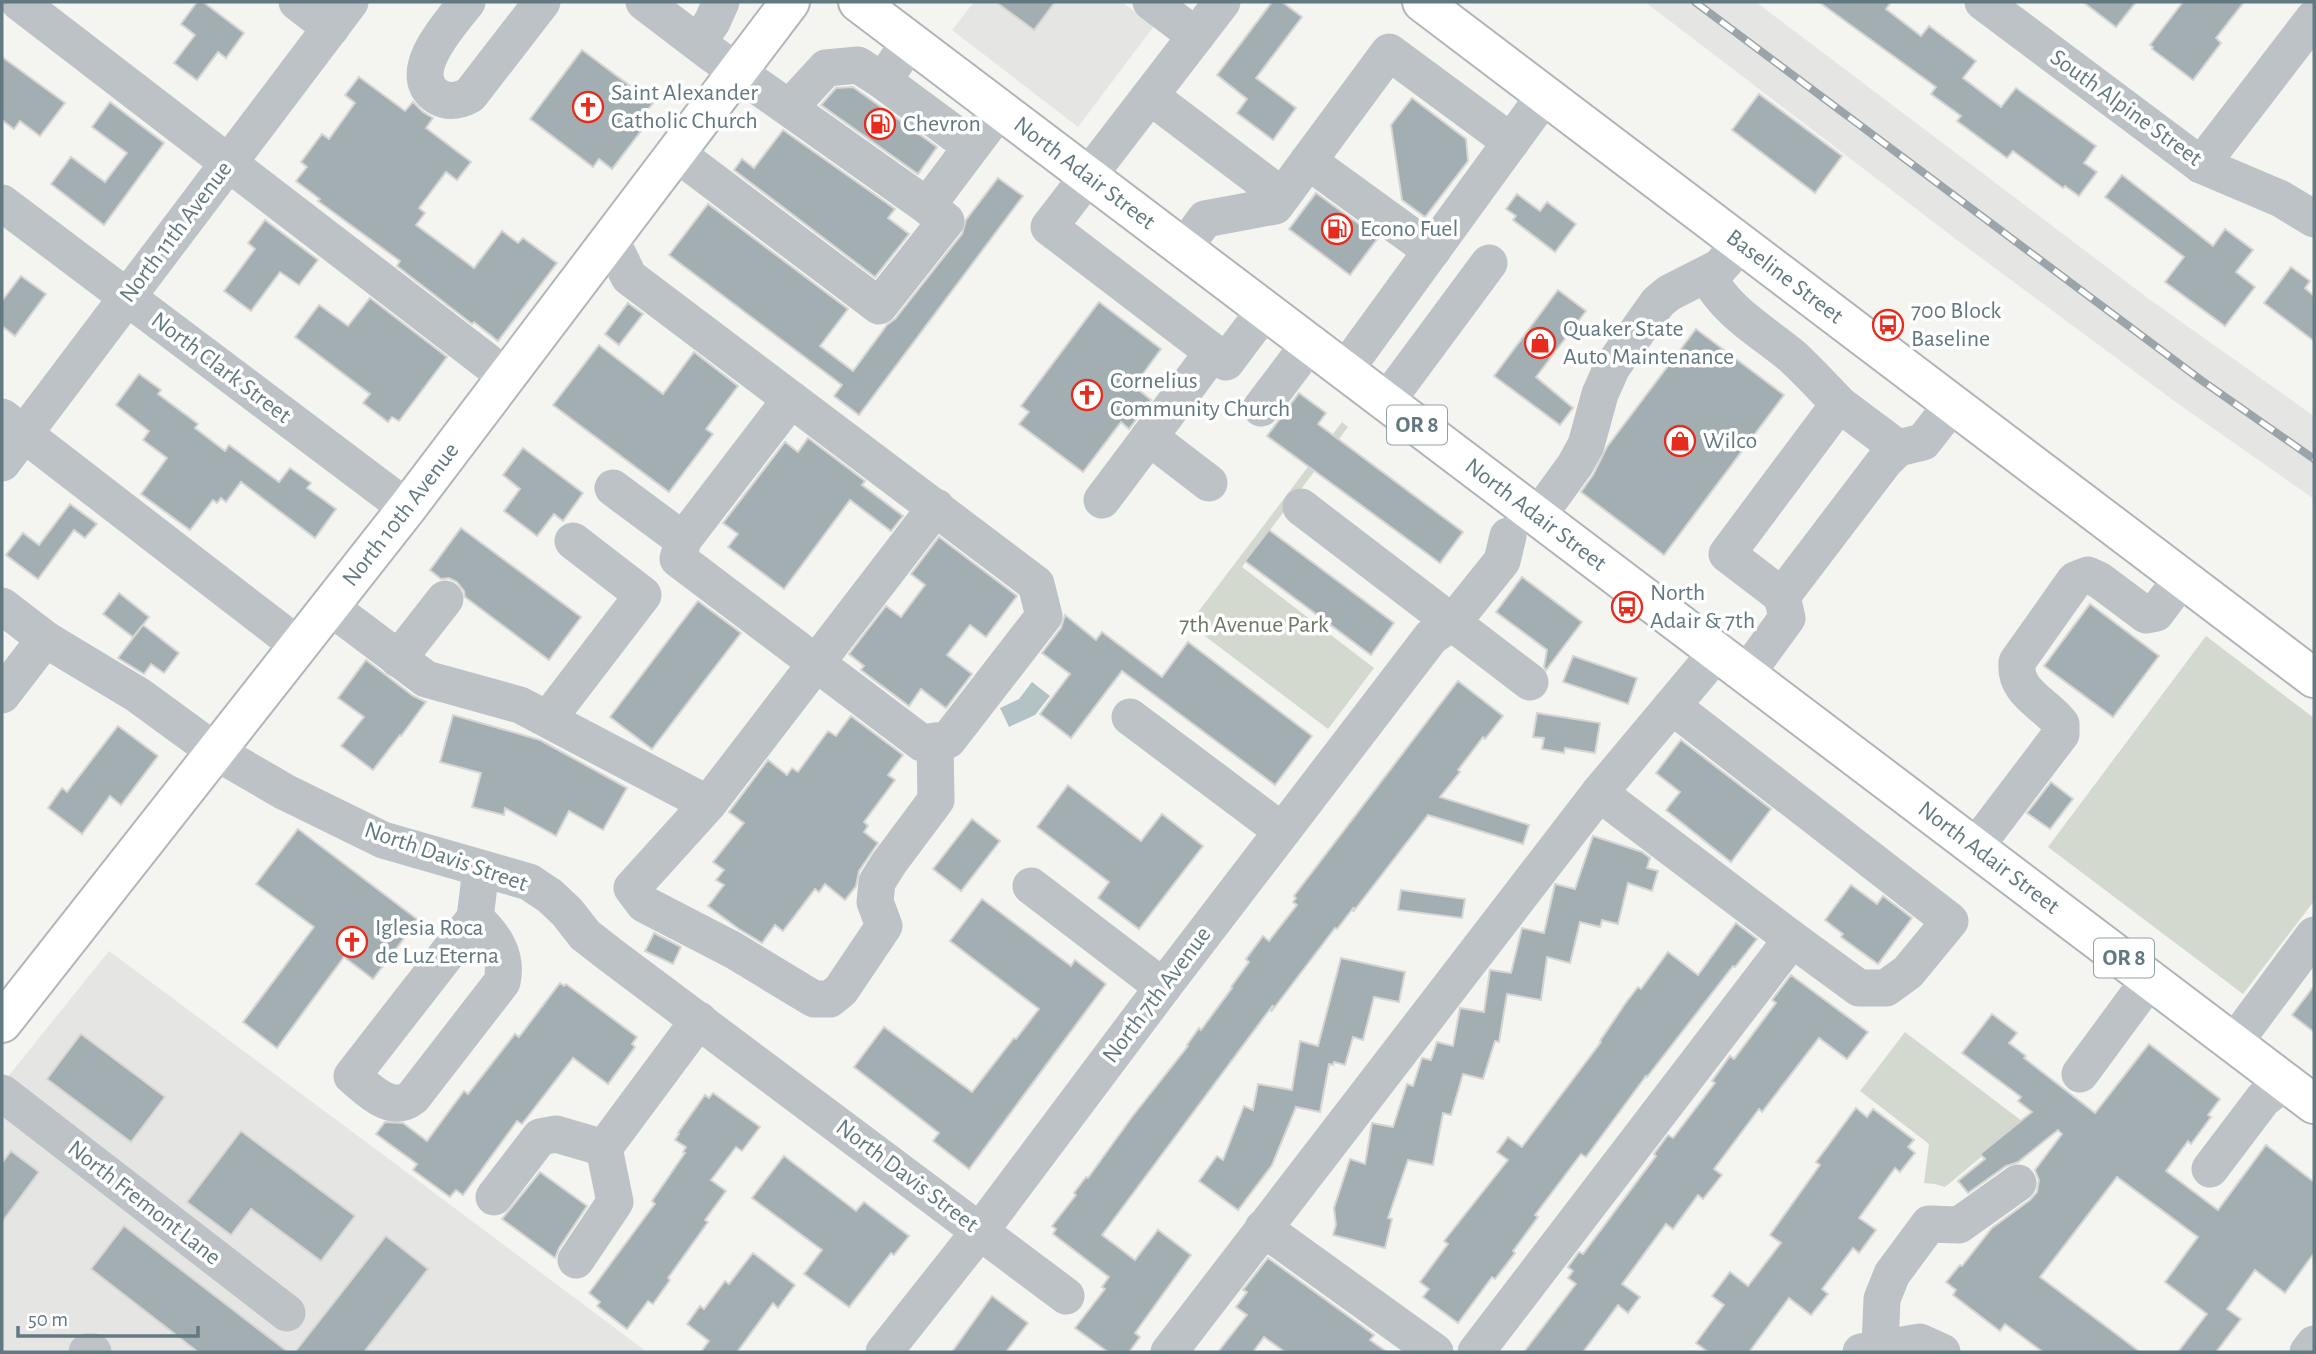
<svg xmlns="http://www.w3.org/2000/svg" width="2316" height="1354" viewBox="0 0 2316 1354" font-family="'Alegreya Sans',sans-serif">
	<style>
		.built { fill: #e5e5e3 }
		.green { fill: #d4d9cf }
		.water { fill: #b3c3c5 }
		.building { fill: #a2aeb2; stroke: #d5d5d3; stroke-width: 2 }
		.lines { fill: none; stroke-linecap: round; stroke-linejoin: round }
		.major-casing { stroke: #b0b6b9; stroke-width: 42 }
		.highway-casing { stroke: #b0b5b7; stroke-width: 42 }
		.minor { stroke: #bcc2c5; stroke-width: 37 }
		.major { stroke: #fff; stroke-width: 38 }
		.highway { stroke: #fff; stroke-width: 38 }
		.rail-casing { stroke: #9ba5a9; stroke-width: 8 }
		.rail { stroke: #fff; stroke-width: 5; stroke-dasharray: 16; stroke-linecap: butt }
		.labels { text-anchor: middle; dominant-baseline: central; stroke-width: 7; stroke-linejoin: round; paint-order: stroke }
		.shield { fill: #fff; stroke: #91a1a8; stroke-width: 2 }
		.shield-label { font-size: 23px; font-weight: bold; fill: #627982 }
		.poi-label { font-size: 24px; fill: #627982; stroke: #fff; text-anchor: start }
		.street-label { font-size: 24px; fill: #627982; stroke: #fff }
		.park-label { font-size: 24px; fill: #6a7961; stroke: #fff }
	</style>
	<rect width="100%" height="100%" fill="#f4f4f0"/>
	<g class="built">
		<path d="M974 2H1122L1154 26 1078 127 952 30Z"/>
		<path d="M1645 2H1756L2149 299 2314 416V499L2177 403 1957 240Z"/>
		<path d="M109 951 393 1162 647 1352H2V1084Z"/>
	</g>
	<g class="green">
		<path d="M1342 422 1348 427 1242 567 1374 668 1328 729 1189 624Z"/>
		<path d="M2206 636 2314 718V901L2243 994 2048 847Z"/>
		<path d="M1905 1032 2023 1122 1945 1187 1935 1184 1924 1183 1929 1144 1860 1091Z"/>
	</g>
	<path class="water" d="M1032 682 1050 696 1035 715 1009 727 1000 708 1019 699Z"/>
	<g class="building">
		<path d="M197 2H203L244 33 226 58 218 52 197 80 174 63 195 35 181 24Z"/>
		<path d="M996 2H1055L1034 30Z"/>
		<path d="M1272 2H1282L1302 17 1256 78 1296 108 1273 140 1237 113 1247 99 1217 75Z"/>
		<path d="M1819 2H1891L1886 9 1921 36 1929 26 1976 61 1963 78 2001 107 2016 88 2096 146 2084 163 2097 172 2079 196 2065 186 2063 188 2013 151 2007 158 1957 121 1961 116 1931 94 1936 87Z"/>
		<path d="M2083 2H2136L2116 27Z"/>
		<path d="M2183 2H2244L2216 38 2221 43 2193 80 2152 49 2153 47 2150 45Z"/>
		<path d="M582 50 653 103 638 122 644 127 612 169 599 159 593 167 530 119Z"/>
		<path d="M2 57 65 103 40 136 20 121 14 129 2 120Z"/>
		<path d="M359 77 405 111 413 102 423 112 433 118 426 128 471 162 457 180 446 172 419 208 425 213 416 225 474 268 502 231 518 243 523 238 557 263 498 341 474 322 472 324 397 266 400 261 318 201 320 199 296 181 307 167 301 162 322 134 329 139 355 103 345 95Z"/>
		<path d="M853 87 937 147 918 174 821 105 836 88Z"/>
		<path d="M1759 94 1842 156 1815 193 1732 130Z"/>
		<path d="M1412 98 1466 139 1468 161 1425 217 1402 200 1391 125Z"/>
		<path d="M110 102 164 143 104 225 51 184 71 157 105 182 127 153 92 127Z"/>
		<path d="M783 130 895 209 888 218 909 234 875 277 734 170 742 159 754 168Z"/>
		<path d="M2122 175 2213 246 2225 229 2253 250 2236 272 2255 287 2225 326 2165 282 2184 257 2105 197Z"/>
		<path d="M998 178 1023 196 859 415 834 396 842 385 669 255 708 204 848 309 820 346 853 371 887 325 895 319 962 234 966 220Z"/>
		<path d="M1316 193 1378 238 1350 275 1289 229Z"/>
		<path d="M1517 194 1540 211 1547 202 1576 224 1555 252 1513 220 1516 216 1506 209Z"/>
		<path d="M265 220 318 260 299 285 280 272 251 311 224 291 255 249 248 243Z"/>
		<path d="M2291 267 2310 281 2305 288 2314 296V341L2264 303Z"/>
		<path d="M21 276 46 294 15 336 2 326V301Z"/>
		<path d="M1558 290 1586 311 1536 377 1573 408 1560 425 1494 376Z"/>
		<path d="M370 298 447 357 399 421 392 417 388 422 363 403 370 394 295 337 319 305 348 326Z"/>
		<path d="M1099 302 1161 349 1134 386 1151 400 1129 429 1121 422 1083 472 1019 424 1029 412 1021 406Z"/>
		<path d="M628 303 643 314 619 345 605 334Z"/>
		<path d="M1696 329 1784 395 1664 555 1581 492 1593 475 1607 447Z"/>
		<path d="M599 345 663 394 694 352 738 386 706 429 713 434 669 492 553 405Z"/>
		<path d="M139 374 161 390 158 394 198 424 195 428 225 451 229 445 279 482 290 468 311 483 307 488 336 509 315 538 241 482 226 502 221 498 217 503 213 500 190 530 141 494 167 458 143 440 149 431 116 405Z"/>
		<path d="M1299 393 1326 413 1318 424 1463 532 1440 563 1267 436Z"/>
		<path d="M808 438 865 481 862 485 903 516 891 531 850 500 784 589 728 547 738 534 723 523 785 442 798 452Z"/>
		<path d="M523 448 583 493 563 521 554 514 537 536 504 511 520 489 503 475Z"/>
		<path d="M70 504 97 524 85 538 74 530 38 579 6 555 23 533 39 545Z"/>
		<path d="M461 528 581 617 549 660 465 597 464 591 457 582 449 578 441 579 430 570Z"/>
		<path d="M1269 530 1394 623 1371 655 1245 561Z"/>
		<path d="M939 537 1017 596 986 637 970 625 947 655 972 674 946 708 921 689 909 706 861 670 864 666 849 654 886 606 901 617 925 585 911 574Z"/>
		<path d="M1522 577 1582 622 1546 670 1544 667 1547 650 1496 612Z"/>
		<path d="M119 593 149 617 133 637 103 614Z"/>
		<path d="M698 601 741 633 652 749 610 717Z"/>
		<path d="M2090 604 2159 656 2113 717 2044 666Z"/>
		<path d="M1065 615 1096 640 1102 632 1162 677 1188 642 1312 736 1275 785 1122 671 1071 738 1040 714 1070 674 1042 653 1061 628Z"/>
		<path d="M143 625 179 653 164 673 151 664 144 674 118 658Z"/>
		<path d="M1573 656 1637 678 1628 704 1563 682Z"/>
		<path d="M366 660 413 696 426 702 401 736 400 735 373 770 341 746 364 717 338 698Z"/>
		<path d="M1458 681 1503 716 1485 739 1483 737 1458 770 1460 772 1440 797 1529 825 1523 844 1428 815 1353 912 1354 907 1337 929 1335 928 1271 1012 1273 1005 1102 1235 1135 1260 1158 1230 1191 1255 1135 1333 1140 1337 1129 1352H1108L1075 1328 1105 1289 1102 1287 1109 1277 1053 1234 1056 1229 1052 1226 1076 1195 1074 1193 1086 1177 1088 1178 1132 1117 1188 1046 1187 1045 1199 1028 1201 1030 1232 988 1231 987 1249 962 1246 959 1263 936 1269 941 1297 905 1293 902 1296 898 1294 896Z"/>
		<path d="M1537 713 1600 723 1595 753 1565 748 1564 753 1542 749 1544 738 1533 737Z"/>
		<path d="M453 715 540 740 627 788 603 830 569 811 556 836 505 808 504 815 472 807 481 773 440 762Z"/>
		<path d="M851 716 903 755 888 775 895 780 864 822 868 826 864 832 878 843 859 871 856 886 845 900 825 884 819 892 815 889 783 931 775 925 762 943 739 929 708 906 724 885 716 880 724 870 713 862 744 823 729 812 768 760 787 775 792 768 798 772 828 731 836 736Z"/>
		<path d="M118 726 158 756 121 805 110 796 82 834 48 808 62 788 67 792Z"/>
		<path d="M1681 740 1771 809 1731 862 1666 810 1680 792 1656 773Z"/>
		<path d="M2051 782 2073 799 2050 829 2027 813Z"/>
		<path d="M1068 785 1141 841 1162 814 1203 846 1139 929 1098 898 1109 882 1037 827Z"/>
		<path d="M972 819 1000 841 961 891 933 869Z"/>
		<path d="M298 829 418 920 373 979 344 957 277 1048 243 1022 314 927 256 884Z"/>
		<path d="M1593 836 1642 852 1650 858 1647 868 1658 871 1652 891 1628 883 1618 924 1602 920 1600 927 1580 922 1570 963 1547 957 1541 1000 1507 994 1499 1042 1495 1041 1483 1079 1463 1074 1451 1115 1443 1113 1433 1165 1408 1160 1388 1218 1392 1219 1385 1248 1333 1235 1336 1225 1334 1208 1350 1159 1365 1164 1372 1123 1393 1127 1407 1084 1413 1086 1422 1058 1431 1060 1437 1042 1453 1046 1460 1008 1484 1012 1490 970 1511 973 1522 928 1544 933 1555 884 1575 889Z"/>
		<path d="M1851 885 1877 904 1883 896 1912 918 1878 964 1841 937 1843 934 1825 920Z"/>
		<path d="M1401 890 1465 899 1462 918 1398 910Z"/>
		<path d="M982 899 1071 966 1075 960 1106 984 969 1169 933 1141 939 1133 854 1067 884 1027 972 1092 1014 1038 1016 1039 1039 1009 950 941Z"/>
		<path d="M1736 923 1757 939 1735 967 1733 966 1647 1077 1646 1076 1586 1157 1581 1154 1535 1215 1538 1217 1513 1251 1515 1253 1495 1279 1492 1277 1458 1323 1423 1297 1429 1289 1420 1282 1448 1244 1444 1241 1508 1160 1497 1152 1508 1137 1522 1147 1601 1042 1600 1041 1625 1004 1638 987 1641 989 1668 952 1698 975Z"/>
		<path d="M654 933 681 947 673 964 645 951Z"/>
		<path d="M1341 958 1405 972 1399 1002 1374 997 1363 1040 1353 1037 1345 1065 1334 1062 1333 1065 1329 1064 1320 1112 1296 1107 1272 1165 1238 1210 1199 1181 1217 1156 1223 1160 1244 1106 1253 1110 1258 1084 1292 1090 1300 1041 1318 1046Z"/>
		<path d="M1791 975 1868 1032 1847 1059 1819 1038 1762 1112 1759 1109 1714 1169 1722 1175 1703 1199 1698 1195 1673 1229 1666 1224 1622 1284 1640 1297 1628 1313 1618 1305 1583 1352H1524L1576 1284 1568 1278 1573 1271 1568 1267 1579 1252 1583 1254 1656 1156 1654 1154 1668 1135 1673 1138 1715 1083 1712 1081 1730 1056 1734 1059 1776 1003 1772 1000Z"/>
		<path d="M560 983 564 986 566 984 637 1037 632 1044 635 1047 608 1084 573 1058 522 1124 517 1121 463 1195 456 1190 450 1197 413 1170 417 1164 376 1134 385 1122 403 1123 427 1141 464 1091 468 1094 515 1034 519 1037Z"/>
		<path d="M2314 986V1032L2292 1015Z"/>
		<path d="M1992 1014 2017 1033 2009 1043 2026 1056 2024 1058 2095 1113 2149 1044 2220 1099 2208 1115 2211 1117 2191 1144 2188 1141 2166 1171 2218 1210 2266 1145 2314 1182V1253L2285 1293 2255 1270 2227 1309 2241 1319 2216 1352H2178L2207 1314 2165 1282 2198 1237 2117 1177 2040 1277 2140 1352H2043L2005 1324 2000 1331 1953 1295 1956 1290 1946 1282 1960 1265 1962 1266 1992 1228 2030 1200 2037 1192 2039 1180 2035 1170 2062 1134 2058 1130 2018 1162 2006 1166 1968 1193 1958 1181 1985 1159 1980 1154 2032 1112 2018 1101 2021 1097 1962 1053Z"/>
		<path d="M81 1034 165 1097 131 1142 47 1079Z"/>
		<path d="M713 1093 760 1127 742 1151 736 1147 711 1180 726 1191 705 1220 708 1222 668 1278 670 1280 653 1304 648 1301 627 1329 597 1306 600 1302 589 1293 651 1209 655 1204 652 1201 685 1153 683 1152 686 1147 675 1140 679 1134 678 1133 705 1095 709 1098Z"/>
		<path d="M1856 1108 1867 1117 1873 1109 1914 1140 1908 1147 1915 1153 1900 1172 1895 1168 1859 1218 1876 1230 1859 1253 1853 1248 1822 1289 1828 1294 1811 1315 1789 1298 1749 1352H1708L1696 1343 1724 1305 1712 1296 1730 1272 1748 1286 1781 1243 1770 1235 1820 1165 1816 1162Z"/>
		<path d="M241 1131 355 1216 321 1261 251 1209 231 1235 187 1202Z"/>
		<path d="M11 1151 39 1172 2 1222V1163Z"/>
		<path d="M784 1156 856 1211 864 1202 909 1236 894 1255 891 1253 849 1307 804 1274 822 1250 752 1198Z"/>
		<path d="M540 1172 587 1206 559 1248 555 1258 502 1219Z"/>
		<path d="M124 1226 288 1352H198L91 1269Z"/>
		<path d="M386 1236 428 1269 364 1352H295Z"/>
		<path d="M753 1253 795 1285 778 1308 773 1303 737 1352H701L709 1341 687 1324 700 1306 704 1309 725 1281 729 1284Z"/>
		<path d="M1268 1258 1374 1335 1370 1340 1387 1352H1285L1264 1337 1253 1352H1218L1247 1315 1236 1307 1247 1292 1243 1290Z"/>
		<path d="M992 1296 1028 1323 1006 1352H952Z"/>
	</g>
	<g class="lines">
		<g class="major-casing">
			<g id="major">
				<path id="s1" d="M2 1023 407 508 790 2"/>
			</g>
		</g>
		<g class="highway-casing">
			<g id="highway">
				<path id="s2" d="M858 2 2314 1104"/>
				<path id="s3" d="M1422 2 2314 678"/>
			</g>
		</g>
		<g class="minor">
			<path d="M19 2 507 377"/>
			<path d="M297 2 331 28"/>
			<path d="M467 2C451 23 402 74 438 97 449 103 459 101 470 95L542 2"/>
			<path d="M644 2 711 53 927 206 1000 109"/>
			<path d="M1151 2 1196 36"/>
			<path d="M1222 2 1049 227 1226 362 1265 310"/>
			<path d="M1983 2 2201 165 2281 199 2314 219"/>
			<path d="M698 42 712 22 721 2"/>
			<path d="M883 81 971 146"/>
			<path d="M1150 96 1282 196"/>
			<path d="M790 107 826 68 858 65 883 81 910 41"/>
			<path d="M676 153 879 306 946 221 927 206"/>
			<path d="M1308 161 1432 251"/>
			<path d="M2201 165 2314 18"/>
			<path d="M2 203 407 508"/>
			<path d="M611 240 629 277 1036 584 1044 616 948 740 922 743 678 559 683 540 791 399"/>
			<path d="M1184 248 1205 219 1275 206 1389 52 1511 142"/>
			<path d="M1707 275C1726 312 1762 331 1793 357 1809 372 1824 388 1839 404"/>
			<path d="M1345 370 1545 95"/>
			<path d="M1386 402 1489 263"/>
			<path d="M1261 408 1310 343"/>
			<path d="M2 417 299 646"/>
			<path d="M1149 437 1209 483"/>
			<path d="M2 463 350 2"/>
			<path d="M613 488 683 540"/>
			<path d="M1102 500 1213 352"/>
			<path d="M1301 507 1530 682"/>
			<path d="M1538 516 1575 465 1586 445 1600 394 1612 367 1658 302 1669 293 1720 267 1740 244"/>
			<path d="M1782 596 1727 554 1839 404 1898 448"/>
			<path d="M2 606 45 639 138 695 216 752 285 792 383 840 529 882 550 896 567 912 585 935 612 956 1066 1296"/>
			<path d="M330 607 426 679 520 705 708 804"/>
			<path d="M398 659 445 599"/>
			<path d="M1747 673 1787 618 1782 596 1884 462 1898 448 1923 442 1952 405"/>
			<path d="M2 695 45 639"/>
			<path d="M1130 717 1282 831"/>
			<path d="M548 719 643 595 573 541"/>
			<path d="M935 741 936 800 889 863 877 882 875 902 884 926 841 990 830 999H814L733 950 644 904 632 888 708 804 936 507"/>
			<path d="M1599 793 1792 939 1859 988H1886L1908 972 1950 921 1672 706"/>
			<path d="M1976 846 2061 734V724C2044 702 2014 693 2017 662L2075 580 2088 575 2099 580 2146 615 2156 613 2182 578"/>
			<path d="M1031 886 1163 987"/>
			<path d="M475 918C494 936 508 955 502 982L413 1097C391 1115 368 1089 352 1076L475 918 481 869"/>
			<path d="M2234 1043 2314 935"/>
			<path d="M2080 1074 2150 979"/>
			<path d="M2 1093 287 1313"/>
			<path d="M604 1148 699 1020"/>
			<path d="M2210 1169 2263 1099 2286 1082"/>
			<path d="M494 1197 540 1137 556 1134 604 1148"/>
			<path d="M1263 1228 1435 1352"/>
			<path d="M576 1260 615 1202 604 1148"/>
			<path d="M1880 1347 1882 1299 1892 1274 1929 1224 1959 1225 2018 1183"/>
			<path d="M87 1352H93"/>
			<path d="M884 1352 980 1231 1163 987 1431 637 1453 622 1502 561 1508 536"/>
			<path d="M1169 1352 1599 793 1718 651"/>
			<path d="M1476 1352 1792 939"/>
			<path d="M1861 1352 1920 1342 1942 1352"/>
			<path d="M2308 1352 2314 1344"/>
		</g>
		<use href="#major" class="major"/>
		<use href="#highway" class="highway"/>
		<g class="rail-casing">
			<path id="rail" d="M1695 2 2201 380 2314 459"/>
		</g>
		<use href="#rail" class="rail"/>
	</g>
	<defs>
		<g id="church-ring" transform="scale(1.575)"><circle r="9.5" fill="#fff" stroke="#e72c1d" stroke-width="1.5"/><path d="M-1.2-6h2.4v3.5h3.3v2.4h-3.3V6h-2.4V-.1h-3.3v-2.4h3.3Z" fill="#e72c1d"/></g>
		<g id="fuel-ring" transform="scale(1.575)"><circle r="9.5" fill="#fff" stroke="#e72c1d" stroke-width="1.5"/><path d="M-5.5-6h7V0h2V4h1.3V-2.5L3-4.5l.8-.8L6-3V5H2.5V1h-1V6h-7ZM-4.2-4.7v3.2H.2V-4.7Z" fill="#e72c1d"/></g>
		<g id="bus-ring" transform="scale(1.575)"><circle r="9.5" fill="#fff" stroke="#e72c1d" stroke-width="1.5"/><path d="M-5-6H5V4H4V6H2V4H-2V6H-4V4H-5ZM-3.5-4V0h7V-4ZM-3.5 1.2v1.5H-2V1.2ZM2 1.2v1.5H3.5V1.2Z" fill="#e72c1d"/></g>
		<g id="shop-ring" transform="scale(1.575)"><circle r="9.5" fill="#fff" stroke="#e72c1d" stroke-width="1.5"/><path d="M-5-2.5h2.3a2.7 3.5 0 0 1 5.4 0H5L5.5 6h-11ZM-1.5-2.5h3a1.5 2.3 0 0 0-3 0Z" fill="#e72c1d"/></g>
	</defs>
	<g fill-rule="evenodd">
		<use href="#church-ring" x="588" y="107"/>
		<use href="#fuel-ring" x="880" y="124"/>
		<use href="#fuel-ring" x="1337" y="229"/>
		<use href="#bus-ring" x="1888" y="325"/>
		<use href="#shop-ring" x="1540" y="343"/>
		<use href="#church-ring" x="1087" y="395"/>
		<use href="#shop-ring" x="1680" y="441"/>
		<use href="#bus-ring" x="1627" y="607"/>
		<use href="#church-ring" x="352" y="942"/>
	</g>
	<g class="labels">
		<g class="shield">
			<rect x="1387" y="405.5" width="60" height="39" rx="5"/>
			<rect x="2094" y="938.5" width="60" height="39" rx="5"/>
		</g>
		<g class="shield-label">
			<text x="1417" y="425">OR 8</text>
			<text x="2124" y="958">OR 8</text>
		</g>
		<g class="poi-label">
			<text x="611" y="93">Saint Alexander<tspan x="611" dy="28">Catholic Church</tspan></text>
			<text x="903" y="124">Chevron</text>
			<text x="1360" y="229">Econo Fuel</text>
			<text x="1911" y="311">700 Block<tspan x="1911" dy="28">Baseline</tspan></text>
			<text x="1563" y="329">Quaker State<tspan x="1563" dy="28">Auto Maintenance</tspan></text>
			<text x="1110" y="381">Cornelius<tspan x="1110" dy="28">Community Church</tspan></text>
			<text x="1703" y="441">Wilco</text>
			<text x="1650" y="593">North<tspan x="1650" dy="28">Adair &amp; 7th</tspan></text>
			<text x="375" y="928">Iglesia Roca<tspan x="375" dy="28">de Luz Eterna</tspan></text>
		</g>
		<g class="street-label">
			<text transform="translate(2126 108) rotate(36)">South Alpine Street</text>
			<text stroke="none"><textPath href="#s2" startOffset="284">North Adair Street</textPath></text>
			<text transform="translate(176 232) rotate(-53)">North 11th Avenue</text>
			<text stroke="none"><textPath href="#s3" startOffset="455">Baseline Street</textPath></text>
			<text transform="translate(221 368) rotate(37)">North Clark Street</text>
			<text stroke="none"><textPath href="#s2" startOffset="850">North Adair Street</textPath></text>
			<text stroke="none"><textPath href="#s1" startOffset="646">North 10th Avenue</textPath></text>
			<text stroke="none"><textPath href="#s2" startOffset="1418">North Adair Street</textPath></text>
			<text transform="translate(446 857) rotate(19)">North Davis Street</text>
			<text transform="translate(1157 995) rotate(-53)">North 7th Avenue</text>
			<text transform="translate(907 1176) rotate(37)">North Davis Street</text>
			<text transform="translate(144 1203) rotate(38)">North Fremont Lane</text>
		</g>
		<g class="park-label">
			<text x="1254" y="625">7th Avenue Park</text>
		</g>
	</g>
	<rect width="2316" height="1354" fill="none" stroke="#627982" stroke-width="7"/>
	<path d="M18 1326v10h180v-10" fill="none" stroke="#627982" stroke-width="3.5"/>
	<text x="28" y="1326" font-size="21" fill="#627982" stroke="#ffffff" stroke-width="5" paint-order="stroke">50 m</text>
</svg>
